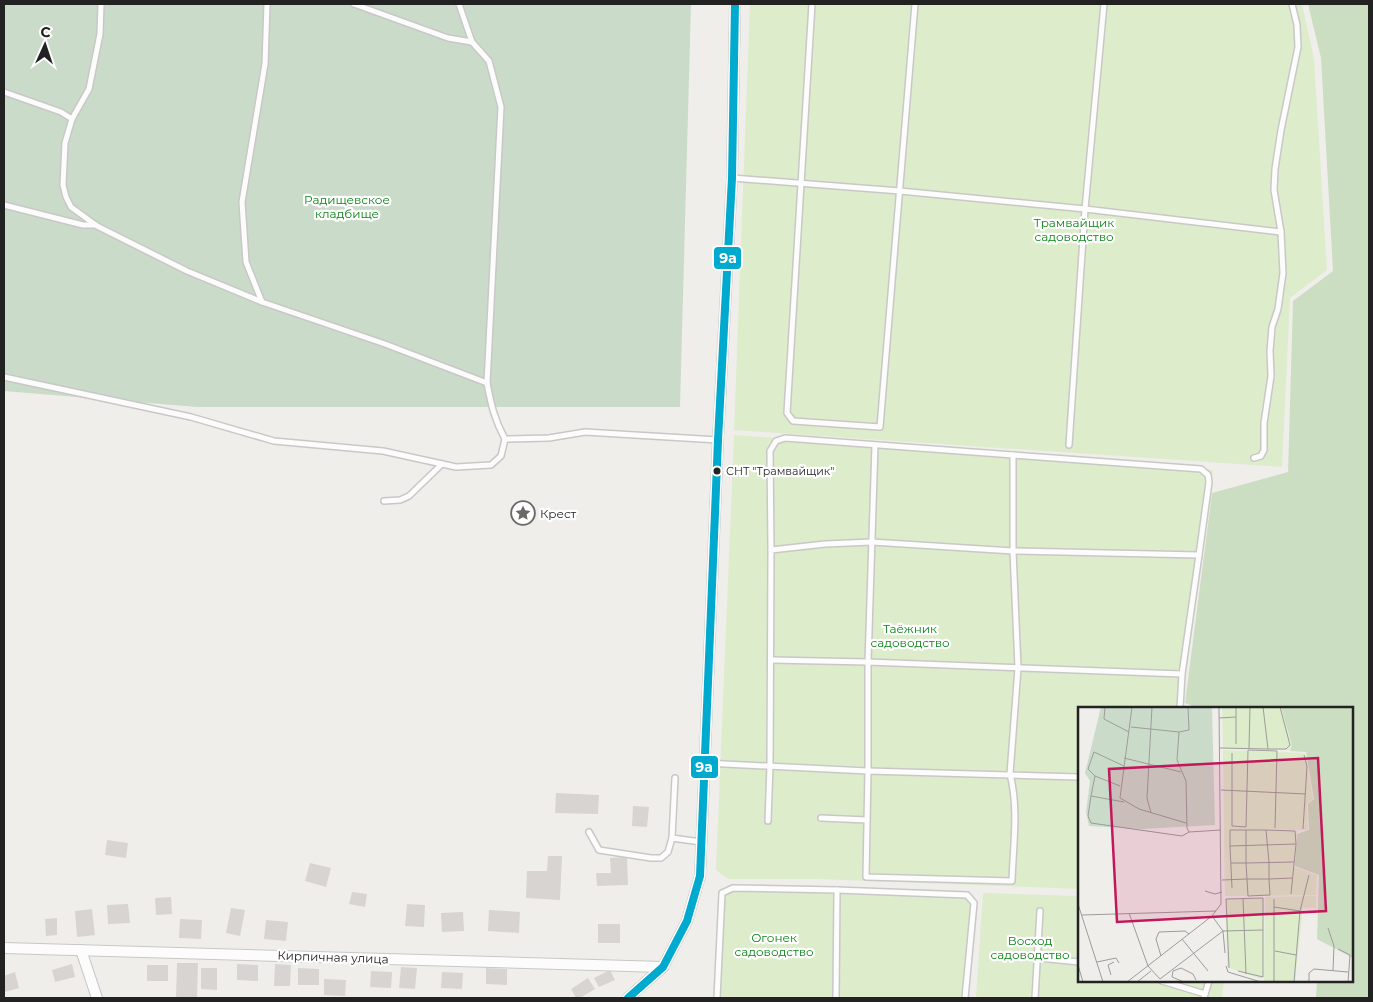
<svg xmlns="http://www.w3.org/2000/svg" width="1373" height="1002" viewBox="0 0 1373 1002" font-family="Montserrat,sans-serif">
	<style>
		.grass { fill: #ddeccb }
		.forest { fill: #cbdec1 }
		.cemetery { fill: #cadbca }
		.building { fill: #d7d4d2 }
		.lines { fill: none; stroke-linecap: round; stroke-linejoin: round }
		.service-casing { stroke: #c9c8c7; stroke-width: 8 }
		.minor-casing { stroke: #c9c8c7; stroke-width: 12 }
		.service { stroke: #fdfcfc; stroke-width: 5 }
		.minor { stroke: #fdfcfc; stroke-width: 10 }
		.bus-1-casing { stroke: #fff; stroke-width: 11 }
		.bus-1 { stroke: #00a9ce; stroke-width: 8 }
		.bus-dot { fill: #222; stroke: #fff; stroke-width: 2 }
		.labels { text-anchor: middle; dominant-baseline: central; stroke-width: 4.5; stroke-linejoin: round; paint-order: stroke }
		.bus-label { font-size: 11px; fill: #222; stroke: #fff; text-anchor: start }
		.park-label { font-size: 12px; fill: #0c8416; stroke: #fff }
		.poi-label { font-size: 12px; fill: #222; stroke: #fff; text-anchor: start }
		.street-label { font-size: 12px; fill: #222; stroke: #fff }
		.inset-road { fill: none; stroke: #9e9c9b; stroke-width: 1 }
		.view { fill: #c2185b; fill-opacity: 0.15; stroke: #c2185b; stroke-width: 2.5 }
		.inset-edge { fill: none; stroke: #222; stroke-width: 2.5 }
		.line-badge { stroke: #fff; stroke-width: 2 }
		.badge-label { font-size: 14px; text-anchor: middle; font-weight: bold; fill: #fff }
	</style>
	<rect width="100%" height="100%" fill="#f0eeeb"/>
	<g class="grass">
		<path d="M750 4H1302L1314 59 1327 270 1290 298 1282 467 734 430Z"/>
		<path d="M734 435 1213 470 1182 706 1187 708H1079V889L818 879H728L716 870Z"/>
		<path d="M740 888 967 895 974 903 965 998H717L722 893Z"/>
		<path d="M983 893 1079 896V981H1224L1222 998H976Z"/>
	</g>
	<path class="forest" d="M1308 4H1369V998H1316L1317 981H1352V708H1198L1185 703 1212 493 1288 472 1293 301 1333 271 1321 58Z"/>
	<path class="cemetery" d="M4 4H691L680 407H197L4 391Z"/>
	<g class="building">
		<path d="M556 793 599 795 598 814 555 813Z"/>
		<path d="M633 806 649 807 647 827 632 826Z"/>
		<path d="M107 840 128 843 126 858 105 855Z"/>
		<path d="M548 856H562L560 900 526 898 527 871H547Z"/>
		<path d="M627 857 628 885 597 886 596 873H611L610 858Z"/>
		<path d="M310 863 331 868 326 887 305 881Z"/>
		<path d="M352 892 367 894 365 907 349 904Z"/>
		<path d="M171 897 172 914 156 915 155 898Z"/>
		<path d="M128 904 130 923 108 924 107 905Z"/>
		<path d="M407 904 425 905 424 927 405 926Z"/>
		<path d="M231 908 245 910 240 936 226 933Z"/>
		<path d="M92 909 95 935 77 937 75 911Z"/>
		<path d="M489 910 520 912 519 933 488 931Z"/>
		<path d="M463 912 464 931 442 932 441 913Z"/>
		<path d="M57 918V935L46 936 45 919Z"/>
		<path d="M180 919 202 920 201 939 179 938Z"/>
		<path d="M266 920 288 922 286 941 264 939Z"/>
		<rect x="598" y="924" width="22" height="19"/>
		<path d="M177 963H198L197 998H176Z"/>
		<path d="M72 964 75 977 55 982 52 970Z"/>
		<path d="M237 964 258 965V981L237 980Z"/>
		<path d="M275 964 291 965 290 986H274Z"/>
		<rect x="147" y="965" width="21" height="16"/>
		<path d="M401 967 417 968 415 989 399 988Z"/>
		<path d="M201 968H217V990L201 989Z"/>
		<path d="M298 968 319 969V985H298Z"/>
		<path d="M486 968 507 969V985L486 984Z"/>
		<path d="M610 970 615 980 599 987 594 978Z"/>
		<path d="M371 971 392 972 391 988 370 987Z"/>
		<path d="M15 972 19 988 4 992V976Z"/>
		<path d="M442 972 463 973 462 989 441 988Z"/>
		<path d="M588 978 595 989 580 998H576L571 989Z"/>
		<path d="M324 979 346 980 345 996 324 995Z"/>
	</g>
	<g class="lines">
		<g class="service-casing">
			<g id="service">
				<path d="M101 4 100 34 89 89 72 119 65 143 63 185 66 197 71 207 97 226 187 271 262 302 385 344 487 383"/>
				<path d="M354 4 448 38 472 42"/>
				<path d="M459 4 472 42 489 61 501 107 487 383C491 404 494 419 505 439L549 438 585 432 718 440"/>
				<path d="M812 4 787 413 793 421 880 427 915 4"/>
				<path d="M4 92 61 112 72 119"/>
				<path d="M732 178 900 191 1085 209 1281 232"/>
				<path d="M4 205 83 225H96"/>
				<path d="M262 302 246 262 242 202 265 64 267 4"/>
				<path d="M4 377 191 417 274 441 383 451 456 467 491 465 501 456 505 439"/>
				<path d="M1069 445 1085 209 1104 4"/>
				<path d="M1013 455 1201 469 1208 475 1209 482 1199 555"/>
				<path d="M1254 458 1261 456 1264 450V423L1271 376 1270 351 1272 327 1278 309 1283 273 1281 232 1274 190 1275 169 1281 130 1298 47 1297 25 1292 4"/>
				<path d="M384 501 400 500 409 496 442 464"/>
				<path d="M771 550 770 451 776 441 785 438 1013 455V551L1018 668 1010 774C1019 809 1013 846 1012 881L866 877 868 771 1079 777"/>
				<path d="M771 660 868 662 875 445"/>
				<path d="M705 763 868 771V662L1182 674"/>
				<path d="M821 818 867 820"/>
				<path d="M768 821 770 766 771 550 825 544 872 542 1013 551 1199 555 1182 674 1180 708"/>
				<path d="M589 832 599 850 651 858H661L668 852 672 838 701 842"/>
				<path d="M672 838 675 778"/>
				<path d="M1039 958 1079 962"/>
				<path d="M1162 981 1205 994 1204 998"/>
				<path d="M1205 994 1209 981"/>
				<path d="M717 998 722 893 733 888 837 890 967 895 974 903 965 998"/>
				<path d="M836 998 837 890"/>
				<path d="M1035 998 1040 911"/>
			</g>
		</g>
		<g class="minor-casing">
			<g id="minor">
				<path d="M4 948 663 967"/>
				<path d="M81 950 97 998"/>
				<path d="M628 998 663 967 687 921 700 876 718 440 732 178 735 4"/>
			</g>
		</g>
		<use href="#service" class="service"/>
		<use href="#minor" class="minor"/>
		<g class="bus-1-casing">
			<path id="bus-1" d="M628 998 663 967 687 921 700 876 718 440 732 178 735 4"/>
		</g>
		<use href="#bus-1" class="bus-1"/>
	</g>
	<defs>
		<g id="sight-ring" transform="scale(1.25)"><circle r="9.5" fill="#fff" stroke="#6a6968" stroke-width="1.5"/><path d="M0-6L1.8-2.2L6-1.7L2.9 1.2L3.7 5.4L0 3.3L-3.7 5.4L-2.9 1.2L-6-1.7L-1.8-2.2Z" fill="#6a6968"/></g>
	</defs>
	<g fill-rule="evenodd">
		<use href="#sight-ring" x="523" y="513"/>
	</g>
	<circle class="bus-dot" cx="717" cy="471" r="4.5"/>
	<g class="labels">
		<g class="bus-label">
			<text x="726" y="471">СНТ "Трамвайщик"</text>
		</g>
		<g class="park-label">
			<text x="347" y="199">Радищевское<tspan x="347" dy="14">кладбище</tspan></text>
			<text x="1074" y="222">Трамвайщик<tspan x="1074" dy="14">садоводство</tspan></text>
			<text x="910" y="628">Таёжник<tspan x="910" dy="14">садоводство</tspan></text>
			<text x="774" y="937">Огонек<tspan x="774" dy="14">садоводство</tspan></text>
			<text x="1030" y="940">Восход<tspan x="1030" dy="14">садоводство</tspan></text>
		</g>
		<g class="poi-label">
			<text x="540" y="513">Крест</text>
		</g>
		<g class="street-label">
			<text transform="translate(333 957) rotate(2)">Кирпичная улица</text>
		</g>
	</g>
	<g transform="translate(1078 707)">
		<rect width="275" height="275" fill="#f0eeeb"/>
		<path d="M144 0H203L214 39 211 43 145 42ZM145 43 227 46 235 92 229 97 230 123 146 122ZM146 122 219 124 216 160 239 168 238 188 147 189ZM238 189V201H225L217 275 186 274 187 190ZM185 191V270L183 272 149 260 148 192Z" fill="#ddeccb"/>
		<path d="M203 0H275V251L239 232 241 168 217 159 219 127 231 123 230 97 236 92 228 45 212 44 214 38Z" fill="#cbdec1"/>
		<path d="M23 0H134L137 118 64 122 11 119 8 105 12 74 7 66Z" fill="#cadbca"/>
		<path class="inset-road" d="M27 0 26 12 51 25M54 0 42 91 61 102 108 116M110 0 111 23 101 25 99 53 108 74 109 121 111 125 143 123M185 0 190 42H208L212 38 202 0M141 11 158 10M53 20 101 25M158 37V0M142 41 190 42M171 41 172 0M154 46V119L168 120 170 43 199 44 197 121M46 51 103 65M17 69 13 89 46 95M42 79 17 69 10 62 16 45 46 59M143 83 228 87M13 89 10 109 13 116 104 129 111 125M73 106 69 91 74 0M225 122 229 59 226 48M188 123 217 124 218 137M152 139V123H188L191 155V172L192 188 170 189 169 172H191L215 171M153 156H168V123M144 173 169 172 168 156 216 155M154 181 152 139 218 137 213 187M127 184 137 187 144 185M165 191 168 267M0 197 25 275M196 200 222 204 216 275M222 204 231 168M51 206 70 259 82 272 145 224 185 223M4 208 138 204M134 209 145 224 147 246M250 221 256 239 255 263M104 232 130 264M260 242 272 248 270 275M197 244 218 248M83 249 78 232 81 225 107 224 111 227M19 255 38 251 41 256M0 258 5 275M148 259 150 265 183 275M151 261 148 192 185 191V270L160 264M33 268 30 258 36 255M49 275 134 209 143 197 141 0M59 275 73 264M106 275 94 270 95 264 103 261 115 267 118 273M196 275V192M231 275V266L236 262 270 265"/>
		<path class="view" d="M240 51 248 204 39 215 31 62Z"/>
		<rect width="275" height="275" class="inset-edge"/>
	</g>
	<g class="line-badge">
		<rect x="713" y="246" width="29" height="24" rx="5" fill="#00a9ce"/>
		<rect x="690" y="755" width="29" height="24" rx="5" fill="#00a9ce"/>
	</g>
	<g class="badge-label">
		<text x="728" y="263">9а</text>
		<text x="704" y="772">9а</text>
	</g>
	<rect width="1373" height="1002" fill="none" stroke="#222222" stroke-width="10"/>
	<g transform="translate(45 45) rotate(3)" stroke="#ffffff" stroke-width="4" paint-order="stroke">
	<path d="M0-4L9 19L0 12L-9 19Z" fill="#222222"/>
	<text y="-8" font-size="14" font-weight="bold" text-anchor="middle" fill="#222222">С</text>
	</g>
</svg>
